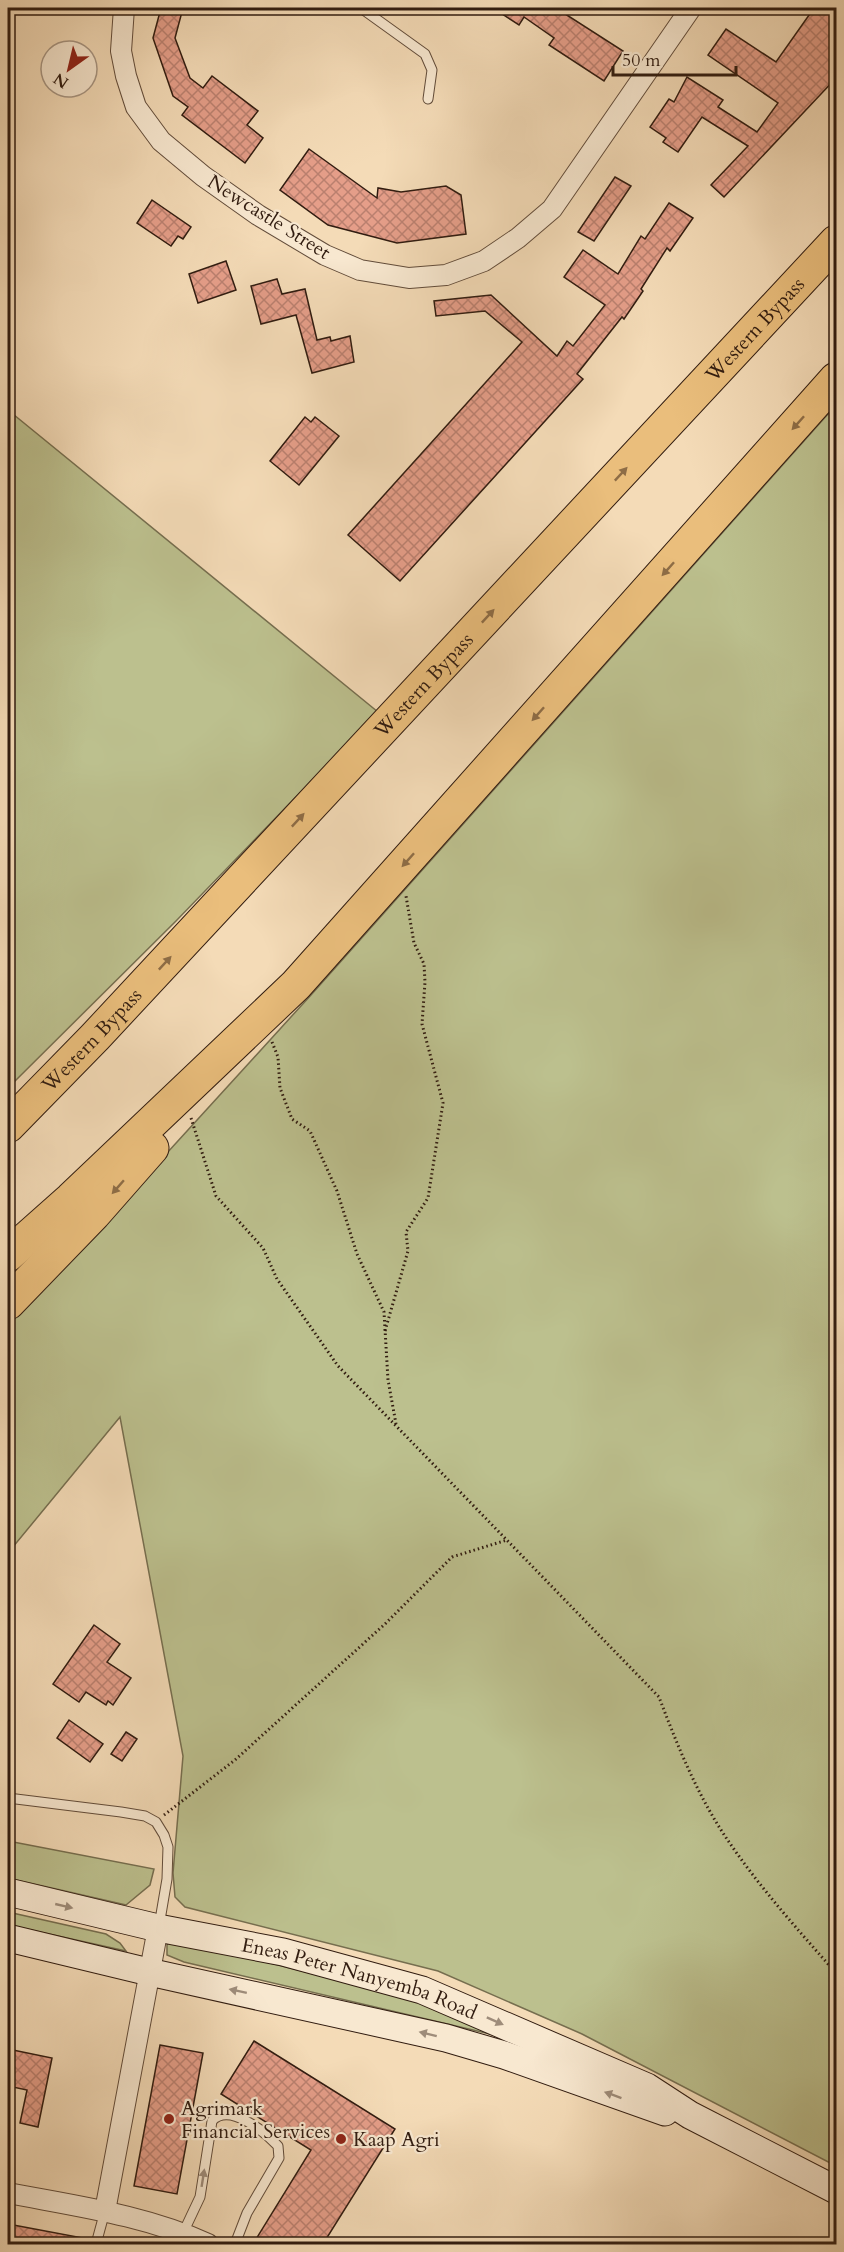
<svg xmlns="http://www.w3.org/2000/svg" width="844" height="2252" viewBox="0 0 844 2252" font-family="Cardo,serif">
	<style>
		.green { fill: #bcc08e; stroke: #766e4f; stroke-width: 1.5 }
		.building { fill: url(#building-cross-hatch); stroke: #311c10; stroke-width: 1.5 }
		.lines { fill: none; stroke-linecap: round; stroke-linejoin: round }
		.service-casing { stroke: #624c3a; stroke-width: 11 }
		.minor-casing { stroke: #624c3a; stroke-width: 22 }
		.secondary-casing { stroke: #311c10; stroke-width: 29 }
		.motorway-casing { stroke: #311c10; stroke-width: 35 }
		.path { stroke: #311c10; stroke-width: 3; stroke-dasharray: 1.5 3; stroke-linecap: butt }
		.service { stroke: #f8e8d0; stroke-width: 9 }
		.minor { stroke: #f8e8d0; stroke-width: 20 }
		.secondary { stroke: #f8e8d0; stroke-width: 27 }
		.motorway { stroke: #eabe7c; stroke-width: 33 }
		.oneway { fill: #8e6d46 }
		.oneway2 { fill: #9e8c7a }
		.poi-dot { fill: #8f2418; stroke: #f8e8d0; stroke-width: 2 }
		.labels { text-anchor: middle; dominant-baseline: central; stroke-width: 4.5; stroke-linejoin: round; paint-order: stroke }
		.street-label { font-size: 20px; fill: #311c10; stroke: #f8e8d0 }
		.poi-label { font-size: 20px; fill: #311c10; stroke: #f8e8d0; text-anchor: start }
	</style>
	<defs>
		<pattern id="building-cross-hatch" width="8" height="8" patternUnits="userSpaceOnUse" patternTransform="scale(1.5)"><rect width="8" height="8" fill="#e59e89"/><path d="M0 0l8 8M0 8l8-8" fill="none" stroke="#ba806f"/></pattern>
	</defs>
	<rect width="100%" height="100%" fill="#f4dbb7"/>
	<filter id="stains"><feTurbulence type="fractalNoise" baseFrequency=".00333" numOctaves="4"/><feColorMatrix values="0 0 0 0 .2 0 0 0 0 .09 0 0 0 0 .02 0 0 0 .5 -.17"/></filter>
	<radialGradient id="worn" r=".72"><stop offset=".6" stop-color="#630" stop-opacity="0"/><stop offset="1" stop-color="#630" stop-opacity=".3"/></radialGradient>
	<g class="green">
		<path d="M836 405V2166L582 2034 438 1971 185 1907 175 1897 173 1873 183 1756 120 1417 8 1553V1323L63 1267 311 995Z"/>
		<path d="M8 410 378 712 176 921 8 1088Z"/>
		<path d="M8 1841 154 1869 150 1885 126 1905 8 1878Z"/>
		<path d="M8 1912 106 1934 120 1943 126 1951 8 1925Z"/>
		<path d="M175 1939 358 1985 429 2005 507 2038 184 1962 167 1955V1945L170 1940Z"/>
	</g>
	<g class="building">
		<path d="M161 8H183L175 38 190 78 203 88 212 76 258 111 247 125 263 138 245 163 182 115 188 107 173 96 153 38Z"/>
		<path d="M493 8H556L623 51 604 81 549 45 554 38 524 17 519 25Z"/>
		<path d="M814 8H837V77L724 197 711 185 748 146 702 117 678 152 663 142 666 138 650 127 669 99 674 102 687 77 723 100 718 107 757 132 778 103 708 55 726 29 776 62Z"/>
		<path d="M309 149 377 198 378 188 401 192 446 186 461 195 466 234 397 243 328 225 280 190Z"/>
		<path d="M615 177 631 186 594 241 578 232Z"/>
		<path d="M152 200 191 227 183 239 178 236 171 246 137 223Z"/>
		<path d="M669 203 693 218 670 251 667 248 641 289 643 291 624 319 622 317 577 374 583 379 400 581 348 535 522 342 485 311 436 316 434 301 491 295 557 356 567 341 573 346 605 305 564 277 583 250 618 274 641 236 645 239Z"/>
		<path d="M226 261 236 290 198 303 189 274Z"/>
		<path d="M277 279 282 294 305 289 317 340 330 337 331 341 350 336 354 362 312 373 296 315 261 324 251 286Z"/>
		<path d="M305 417 311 422 315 417 339 436 299 485 270 461Z"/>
		<path d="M94 1625 120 1644 107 1662 131 1678 113 1705 108 1701 106 1705 86 1692 79 1702 53 1684Z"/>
		<path d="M69 1720 103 1744 90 1762 57 1738Z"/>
		<path d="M126 1732 137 1739 122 1761 111 1754Z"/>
		<path d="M254 2041 395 2129 323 2244H253L311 2150 221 2094Z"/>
		<path d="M160 2045 203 2053 177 2194 134 2186Z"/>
		<path d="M8 2049 52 2058 38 2127 20 2123 27 2090 8 2086Z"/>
		<path d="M8 2224 83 2238 82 2244H8Z"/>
	</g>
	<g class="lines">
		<g class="service-casing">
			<g id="service">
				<path d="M361 8 425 54 432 70 428 99"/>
				<path d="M8 1798 121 1812 145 1816 156 1822 164 1835 168 1847 167 1879 159 1926"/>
				<path d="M183 2233 200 2197 212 2121C229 2102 265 2132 278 2146L279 2158 247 2213 235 2244"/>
				<path d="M96 2244 105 2211"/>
			</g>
		</g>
		<g class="minor-casing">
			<g id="minor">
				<path d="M124 8 121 51 126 76 136 107 161 141 203 176 258 215 325 255 360 270 409 278 446 275 484 261 518 238 552 209 691 8"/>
				<path d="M8 2193C75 2206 145 2215 208 2244"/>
				<path d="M105 2211 158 1928"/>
			</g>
		</g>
		<g class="secondary-casing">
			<g id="secondary">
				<path id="s1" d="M8 1892 158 1928 283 1952 422 1990 647 2087 690 2115 836 2190"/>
				<path d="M8 1938 149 1972 446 2038 504 2055 665 2112"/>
			</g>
		</g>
		<g class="motorway-casing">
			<g id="motorway">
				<path id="s2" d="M8 1126 95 1037 836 242"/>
				<path d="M8 1255 71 1199 296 985 836 379"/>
				<path d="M8 1303 94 1214 152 1148"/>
			</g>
		</g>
		<g class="path">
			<path d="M272 1042 278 1057 280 1088 292 1119 310 1131 337 1191 357 1254 384 1312 388 1380 396 1424"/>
			<path d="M191 1118 216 1196 263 1248 277 1279 338 1366 659 1697C678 1747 698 1797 729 1842 761 1889 799 1931 836 1973"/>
			<path d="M385 1331 408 1251 406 1232 428 1198 443 1103 422 1024 425 982 424 964 414 943 406 896"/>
			<path d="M164 1815 235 1760 385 1624 452 1557 507 1540"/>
		</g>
		<use href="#service" class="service"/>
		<use href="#minor" class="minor"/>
		<use href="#secondary" class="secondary"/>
		<use href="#motorway" class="motorway"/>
	</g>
	<defs><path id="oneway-solid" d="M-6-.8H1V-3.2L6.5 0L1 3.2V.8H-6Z" transform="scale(1.5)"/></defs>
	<g class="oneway">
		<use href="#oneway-solid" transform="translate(798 423) rotate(132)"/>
		<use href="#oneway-solid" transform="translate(621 474) rotate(-47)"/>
		<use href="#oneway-solid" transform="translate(668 569) rotate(132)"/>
		<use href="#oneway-solid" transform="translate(488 616) rotate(-47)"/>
		<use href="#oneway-solid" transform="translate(538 714) rotate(132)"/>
		<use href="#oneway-solid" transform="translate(298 820) rotate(-47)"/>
		<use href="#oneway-solid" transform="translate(408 860) rotate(132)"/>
		<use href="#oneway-solid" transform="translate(165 963) rotate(-47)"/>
		<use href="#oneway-solid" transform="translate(118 1187) rotate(131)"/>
	</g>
	<g class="oneway2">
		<use href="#oneway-solid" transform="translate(64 1906) rotate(13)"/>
		<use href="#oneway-solid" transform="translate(238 1991) rotate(-168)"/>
		<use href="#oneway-solid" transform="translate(495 2021) rotate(24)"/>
		<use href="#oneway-solid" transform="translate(428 2034) rotate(-166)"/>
		<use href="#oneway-solid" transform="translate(613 2095) rotate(-160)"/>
		<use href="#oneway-solid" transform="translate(203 2178) rotate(-81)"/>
	</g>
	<g class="poi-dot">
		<circle cx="169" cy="2119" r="6"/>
		<circle cx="341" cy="2139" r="6"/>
	</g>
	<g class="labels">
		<g class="street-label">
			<text transform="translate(269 217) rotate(32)">Newcastle Street</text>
			<text stroke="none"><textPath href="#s2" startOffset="1092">Western Bypass</textPath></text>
			<text stroke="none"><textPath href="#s2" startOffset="606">Western Bypass</textPath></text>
			<text stroke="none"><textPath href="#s2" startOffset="120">Western Bypass</textPath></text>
			<text stroke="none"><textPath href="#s1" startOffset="362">Eneas Peter Nanyemba Road</textPath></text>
		</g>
		<g class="poi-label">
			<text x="181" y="2108">Agrimark<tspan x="181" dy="23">Financial Services</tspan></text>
			<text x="353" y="2139">Kaap Agri</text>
		</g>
	</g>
	<rect width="844" height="2252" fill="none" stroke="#f4dbb7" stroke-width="30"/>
	<rect x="9" y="9" width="826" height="2234" fill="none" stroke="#311c10" stroke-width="3"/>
	<rect x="15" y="15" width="814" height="2222" fill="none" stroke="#311c10" stroke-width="1.5"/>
	<g transform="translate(69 69) rotate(214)"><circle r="28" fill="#f8e8d0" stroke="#a89683" stroke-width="1.5"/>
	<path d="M0-4.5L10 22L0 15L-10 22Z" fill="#8f2418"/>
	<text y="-9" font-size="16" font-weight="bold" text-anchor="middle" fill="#311c10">N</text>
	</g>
	<path d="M613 66v9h123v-9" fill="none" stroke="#311c10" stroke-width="3"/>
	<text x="622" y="66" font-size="18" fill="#311c10" stroke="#f8e8d0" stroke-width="4.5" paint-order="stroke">50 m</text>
	<rect width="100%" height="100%" filter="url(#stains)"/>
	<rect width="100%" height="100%" fill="url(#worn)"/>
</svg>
